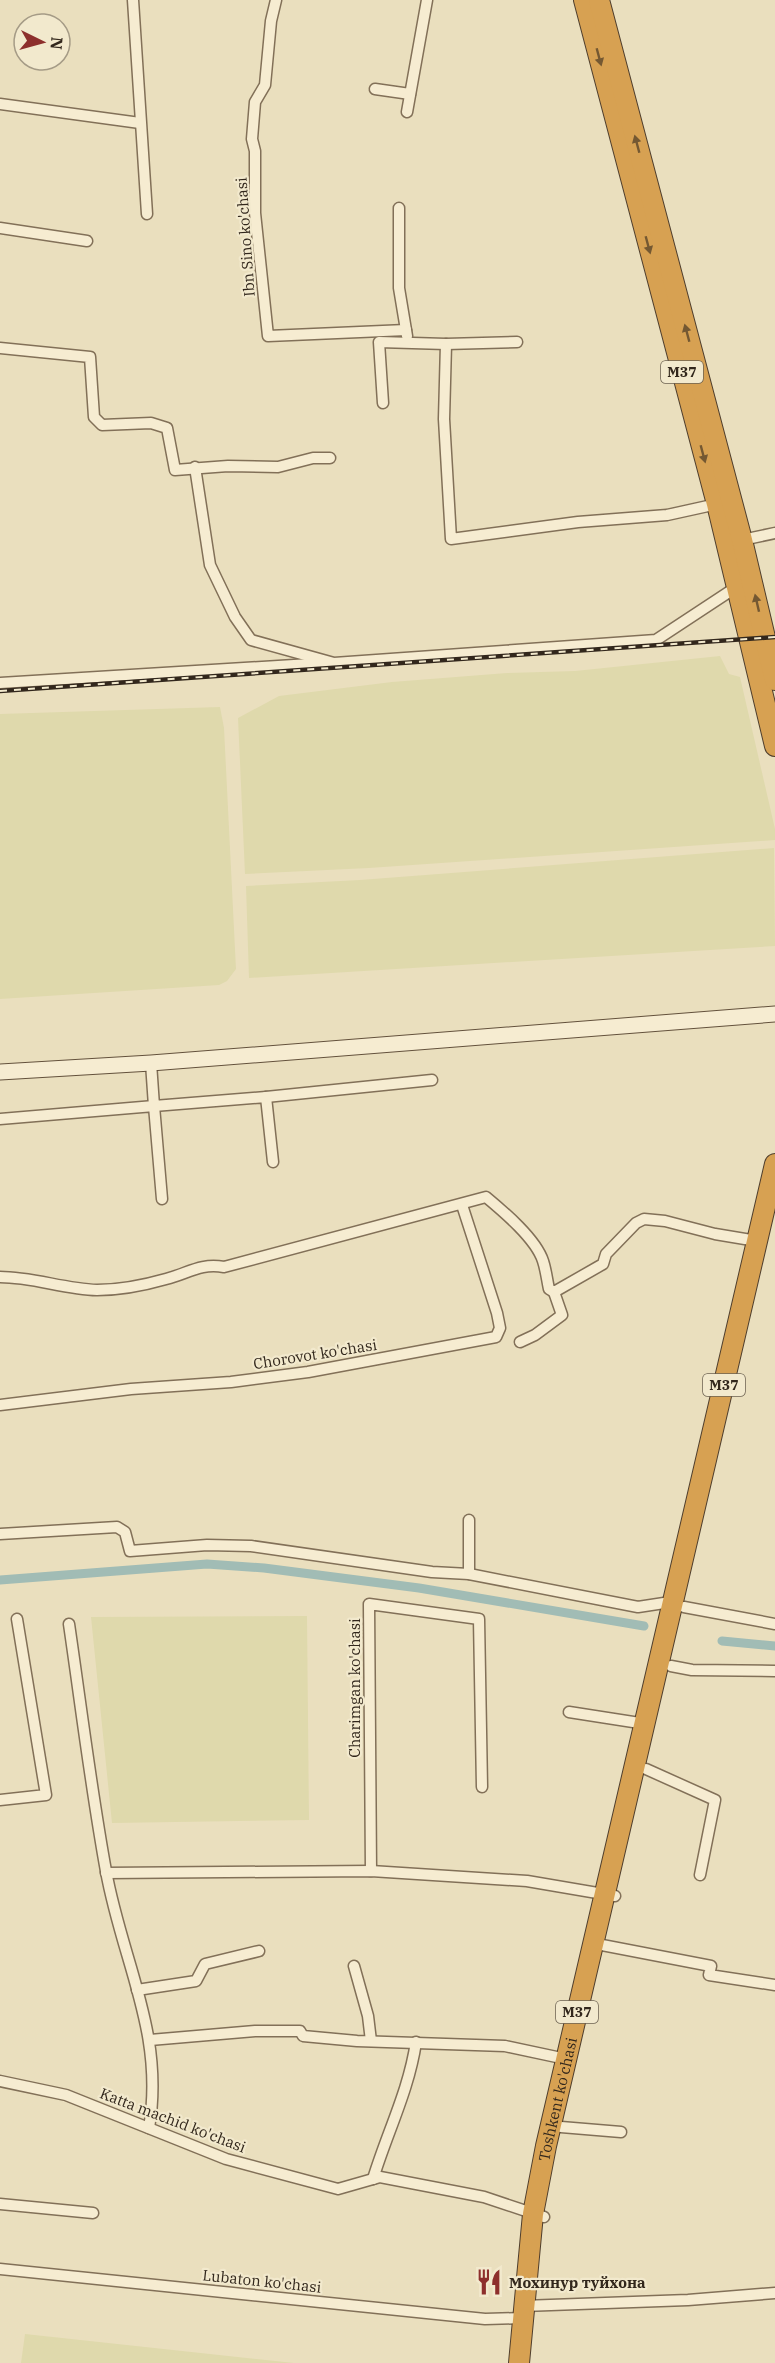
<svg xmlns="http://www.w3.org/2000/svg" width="775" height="2363" viewBox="0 0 775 2363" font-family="'IBM Plex Serif',serif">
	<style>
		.farmland { fill: #dfd9ac }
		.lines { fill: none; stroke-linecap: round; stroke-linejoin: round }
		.canal { stroke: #a1bcb5; stroke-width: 9 }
		.street-casing { stroke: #827058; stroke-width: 13 }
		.secondary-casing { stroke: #63513c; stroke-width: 17 }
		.highway-casing { stroke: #4f3e2d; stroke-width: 22 }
		.street { stroke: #f6ecd1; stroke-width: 10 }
		.secondary { stroke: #f6ecd1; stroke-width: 15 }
		.highway { stroke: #d7a152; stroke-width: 20 }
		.rail-casing { stroke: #32271c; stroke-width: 4.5 }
		.rail { stroke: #f2e9cd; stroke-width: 2; stroke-dasharray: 7; stroke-linecap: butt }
		.oneway { fill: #745832 }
		.labels { text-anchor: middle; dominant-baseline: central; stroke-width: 4.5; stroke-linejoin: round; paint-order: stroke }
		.shield { fill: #f2e9cd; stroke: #6c6151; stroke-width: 1.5 }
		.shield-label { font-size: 14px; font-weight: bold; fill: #32271c }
		.street-label { font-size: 15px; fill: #32271c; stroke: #f2e9cd }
		.poi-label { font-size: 15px; font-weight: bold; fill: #32271c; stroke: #f2e9cd; text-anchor: start }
	</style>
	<rect width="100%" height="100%" fill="#eadfbe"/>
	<g class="farmland">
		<path d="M720 656 729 674 740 677 775 829V840L369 868 245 874 238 718 279 696 392 682 507 673 575 671Z"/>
		<path d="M220 707 224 728 236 969 227 981 219 985 0 999V714Z"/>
		<path d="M774 848 775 946 249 978 246 886 360 880Z"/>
		<path d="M307 1616 309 1820 112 1823 91 1617Z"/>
		<path d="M25 2334 294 2363H21Z"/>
	</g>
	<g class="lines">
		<g class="canal">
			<path d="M0 1580 207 1564 264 1568 419 1588 644 1626"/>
			<path d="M722 1641 775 1646"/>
		</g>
		<g class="street-casing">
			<g id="street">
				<path d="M133 0 147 214"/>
				<path d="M276 0 271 21 265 85 255 102 252 139 255 151V213L268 336 406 330"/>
				<path d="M375 89 410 94"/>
				<path d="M0 104 140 123"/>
				<path d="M407 112 427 0"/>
				<path d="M399 208V288L407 336"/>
				<path d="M0 228 87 241"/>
				<path d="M446 344 444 419 451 539 578 522 667 515 717 504"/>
				<path d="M0 348 90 357 94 417 102 425 151 423 167 428 175 470 228 466 278 467 313 458H330"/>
				<path d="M383 403 379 342 446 344 517 342"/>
				<path d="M195 467 210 565 235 617 251 640 334 663 656 640 738 586"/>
				<path d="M742 540 775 533"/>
				<path d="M0 683 326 663"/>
				<path d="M151 1063 154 1106 266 1097 273 1162"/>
				<path d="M266 1097 432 1080"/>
				<path d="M0 1119 154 1106 162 1199"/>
				<path d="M0 1277C33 1277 64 1289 97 1290 119 1290 145 1285 166 1279 189 1273 200 1263 224 1267L486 1197C504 1212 536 1239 543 1261 546 1270 547 1280 549 1289L554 1292 603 1264 606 1254 636 1223 644 1219 665 1221 715 1234 757 1241"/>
				<path d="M520 1342 535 1335 562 1315 554 1292"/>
				<path d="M0 1405 131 1389 231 1382 308 1372 496 1337 500 1328 497 1313 462 1205"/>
				<path d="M469 1520V1574"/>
				<path d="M0 1534 117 1527 125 1532 130 1551 207 1545 251 1546 432 1572 469 1574 638 1607 664 1603 673 1605"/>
				<path d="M684 1607 775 1624"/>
				<path d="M69 1624C81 1706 91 1789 106 1871 122 1961 165 2033 149 2128"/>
				<path d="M671 1666 692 1670 775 1671"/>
				<path d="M569 1712 646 1724"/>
				<path d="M646 1769 715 1800 700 1875"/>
				<path d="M0 1800 46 1795 17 1619"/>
				<path d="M371 1871 369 1604 479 1619 482 1787"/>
				<path d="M106 1873 371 1871 527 1881 615 1896"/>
				<path d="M602 1945 711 1966 709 1975 775 1985"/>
				<path d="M354 1966 368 2016 371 2041"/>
				<path d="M137 1990 196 1981 205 1964 259 1951"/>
				<path d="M150 2040 255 2031H300L303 2036 357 2041 505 2046 566 2059"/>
				<path d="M0 2081 66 2095 226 2159 338 2189 380 2177 484 2197 544 2217"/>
				<path d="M561 2127 621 2132"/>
				<path d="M373 2179C387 2133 409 2090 416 2042"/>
				<path d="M0 2204 93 2213"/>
				<path d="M0 2269 485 2319 522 2318"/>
				<path d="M523 2306 688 2300 775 2293"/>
			</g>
		</g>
		<g class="secondary-casing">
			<path id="secondary" d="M0 1072 151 1063 775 1014"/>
		</g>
		<g class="highway-casing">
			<g id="highway">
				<path d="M584 0 717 504 775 746"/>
				<path d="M599 0 742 540 775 680"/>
				<path id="s1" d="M519 2363 533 2214 546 2146 775 1164"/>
			</g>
		</g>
		<use href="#street" class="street"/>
		<use href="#secondary" class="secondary"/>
		<use href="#highway" class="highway"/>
		<g class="rail-casing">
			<path id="rail" d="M0 691 775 637"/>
		</g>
		<use href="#rail" class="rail"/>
	</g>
	<defs><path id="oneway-solid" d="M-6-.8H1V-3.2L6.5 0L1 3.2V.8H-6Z" transform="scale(1.5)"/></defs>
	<g class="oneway">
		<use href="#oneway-solid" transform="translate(599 57) rotate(75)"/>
		<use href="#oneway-solid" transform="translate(637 144) rotate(-105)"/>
		<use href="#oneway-solid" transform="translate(648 245) rotate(75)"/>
		<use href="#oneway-solid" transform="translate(687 333) rotate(-105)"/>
		<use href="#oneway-solid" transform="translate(703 454) rotate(75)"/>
		<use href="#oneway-solid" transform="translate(757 603) rotate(-103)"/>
	</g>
	<defs>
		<g id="restaurant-bare" transform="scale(2.07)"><path d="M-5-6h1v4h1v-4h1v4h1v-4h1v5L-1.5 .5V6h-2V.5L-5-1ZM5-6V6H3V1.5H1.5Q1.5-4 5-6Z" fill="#8d2f2c" stroke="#f2e9cd" stroke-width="2.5" paint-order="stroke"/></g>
	</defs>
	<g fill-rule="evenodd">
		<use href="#restaurant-bare" x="489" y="2282"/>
	</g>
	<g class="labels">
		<g class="shield">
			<rect x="661" y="361" width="42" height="22" rx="4.5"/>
			<rect x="703" y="1374" width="42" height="22" rx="4.5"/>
			<rect x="556" y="2001" width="42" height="22" rx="4.5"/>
		</g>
		<g class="shield-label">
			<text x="682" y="372">M37</text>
			<text x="724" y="1385">M37</text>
			<text x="577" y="2012">M37</text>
		</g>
		<g class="street-label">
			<text transform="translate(245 237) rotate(-94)">Ibn Sino ko'chasi</text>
			<text transform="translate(315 1354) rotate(-9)">Chorovot ko'chasi</text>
			<text transform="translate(354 1688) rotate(-90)">Charimgan ko'chasi</text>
			<text stroke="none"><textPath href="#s1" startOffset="267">Toshkent ko'chasi</textPath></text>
			<text transform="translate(173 2120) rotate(21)">Katta machid ko'chasi</text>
			<text transform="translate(262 2281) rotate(6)">Lubaton ko'chasi</text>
		</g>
		<g class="poi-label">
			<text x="509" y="2282">Мохинур туйхона</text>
		</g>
	</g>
	<g transform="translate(42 42) rotate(95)"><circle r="28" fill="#f2e9cd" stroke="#a59b86" stroke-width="1.5"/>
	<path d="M0-4.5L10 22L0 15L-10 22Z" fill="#8d2f2c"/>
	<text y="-9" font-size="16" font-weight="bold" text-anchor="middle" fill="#32271c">N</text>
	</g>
</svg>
